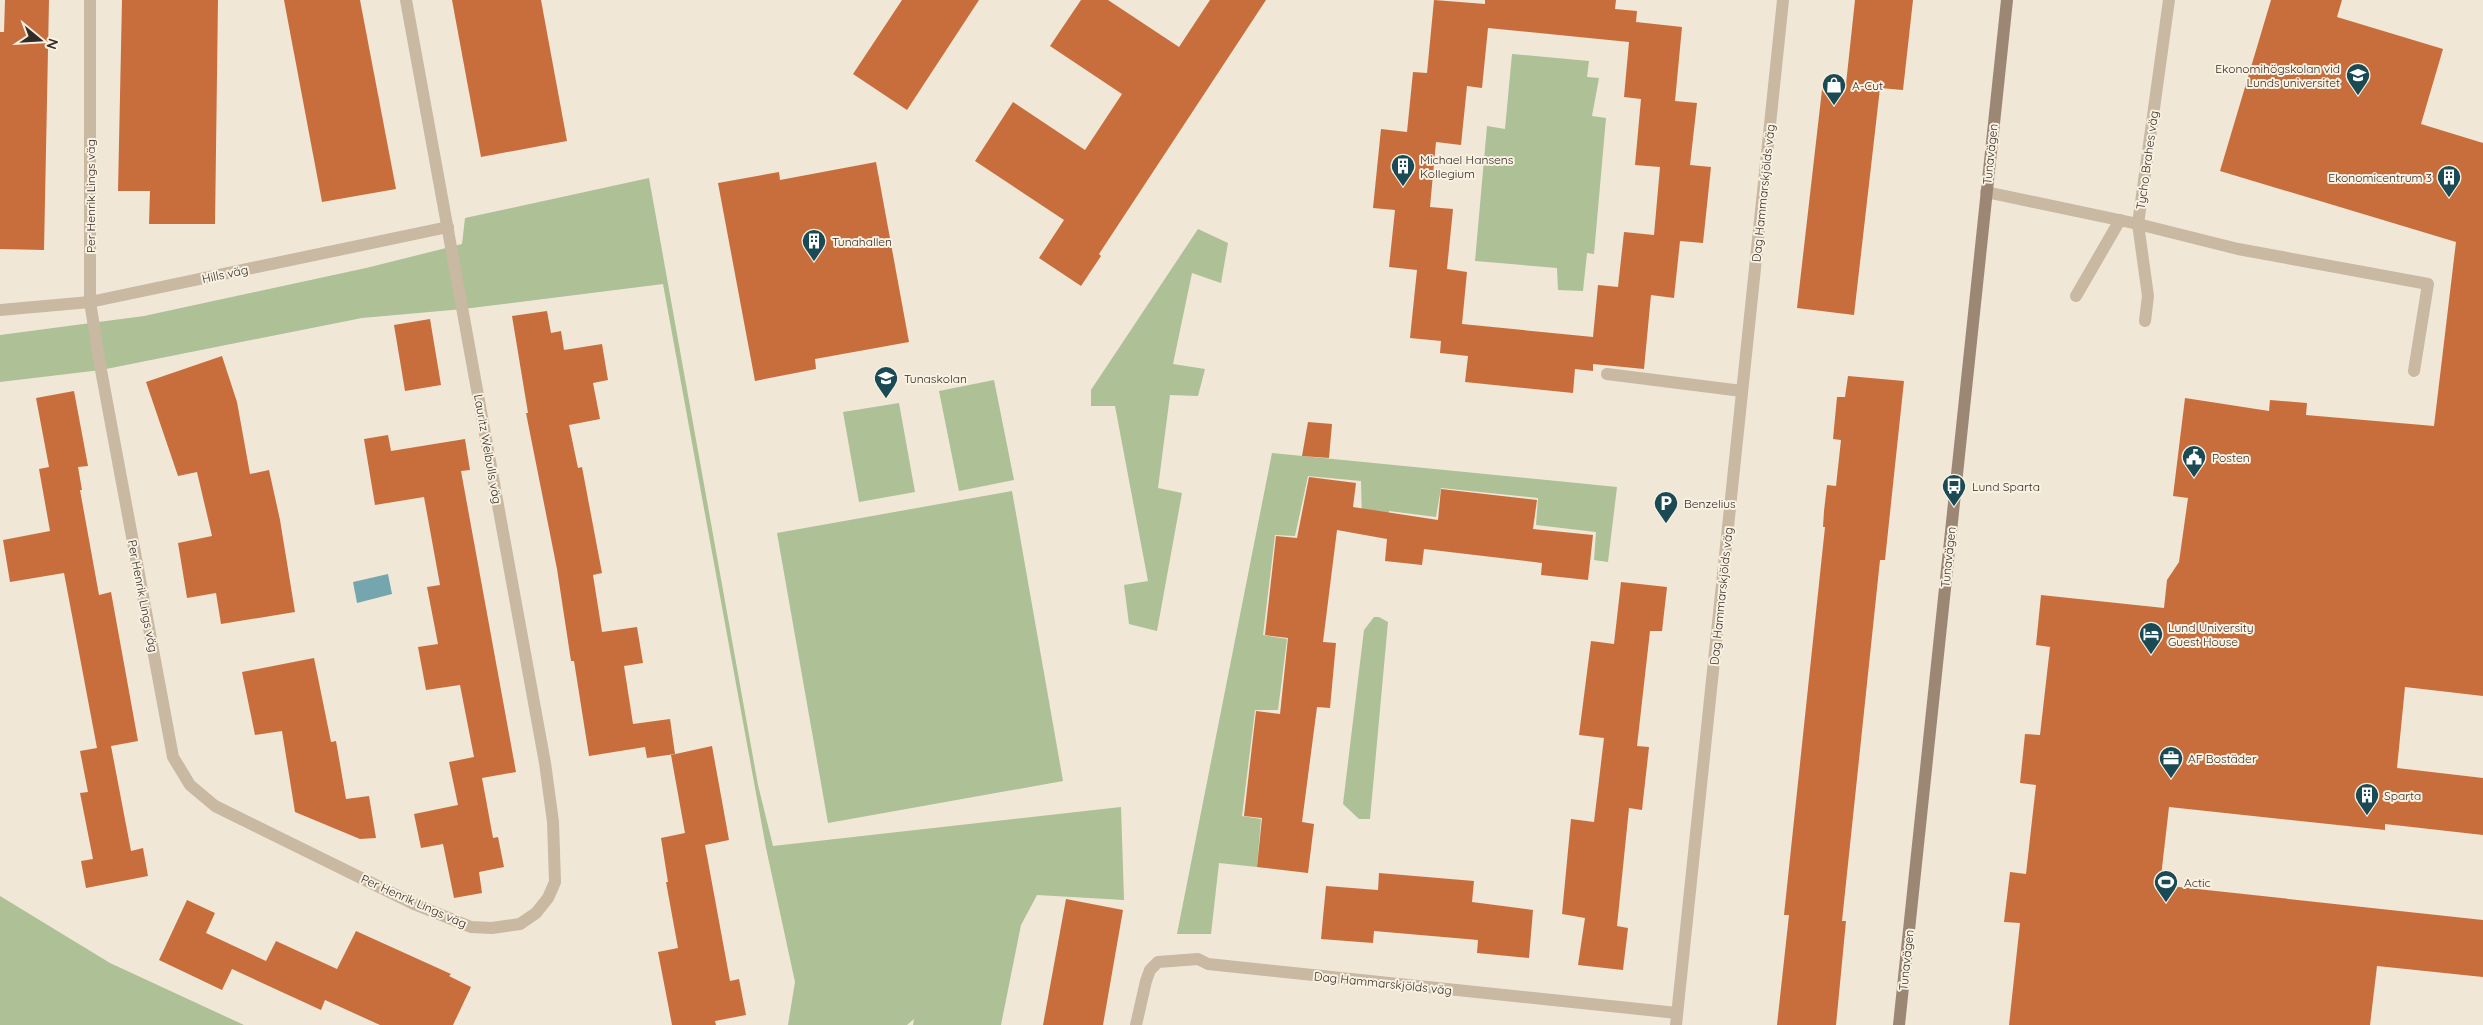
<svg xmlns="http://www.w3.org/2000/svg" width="2483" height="1025" viewBox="0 0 2483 1025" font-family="Quicksand,sans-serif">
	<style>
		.green { fill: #adc096 }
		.water { fill: #75a6ae }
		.building { fill: #c86e3d; fill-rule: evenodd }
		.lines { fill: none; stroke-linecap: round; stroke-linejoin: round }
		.lane { stroke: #c9b8a2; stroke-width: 12 }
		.street { stroke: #c9b8a2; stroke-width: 12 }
		.secondary { stroke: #9c8774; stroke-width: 12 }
		.labels { text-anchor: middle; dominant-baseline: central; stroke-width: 4; stroke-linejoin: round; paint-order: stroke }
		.poi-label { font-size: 12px; fill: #332b25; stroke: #f9f1e2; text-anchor: start }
		.street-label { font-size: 12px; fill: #332b25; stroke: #f9f1e2 }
	</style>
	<rect width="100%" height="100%" fill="#f1e7d6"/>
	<g class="green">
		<path d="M1512 54 1589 61 1587 77 1599 78 1592 116 1606 118 1594 254 1587 253 1583 291 1558 290 1557 268 1475 261 1487 126 1505 129Z"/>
		<path d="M649 178 758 785 773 846 1121 807 1124 900 1037 895 1021 925 1001 1025H913L914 1019 907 1025H788L795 982 766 848 663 284 463 309 362 318 101 370 0 382V335L144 316 366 268 462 244 465 218Z"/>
		<path d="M1198 229 1228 243 1221 283 1192 273 1173 364 1205 369 1198 396 1170 395 1158 488 1182 493 1157 631 1129 624 1124 585 1148 581 1115 406H1091V390Z"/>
		<path d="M994 380 1014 480 959 491 939 391Z"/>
		<path d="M899 403 915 492 859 502 843 412Z"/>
		<path d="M1272 453 1617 487 1608 562 1594 560 1596 532 1536 525 1538 498 1441 488 1436 517 1389 511 1387 524 1362 519 1361 481 1308 476 1295 536 1275 535 1263 635 1287 639 1278 710H1255L1242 816 1261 819 1257 867 1219 863 1211 934H1177Z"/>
		<path d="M1012 491 1063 781 828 823 777 533Z"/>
		<path d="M1374 617H1379L1388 622 1370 819H1359L1343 804 1364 630Z"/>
		<path d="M0 896 110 963 244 1025H0Z"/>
	</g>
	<path class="water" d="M388 574 392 594 357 603 353 582Z"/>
	<g class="building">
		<path d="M5 0H49L44 250 0 249V32H4Z"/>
		<path d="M122 0H218L215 224H149L150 191H118Z"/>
		<path d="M284 0H360L396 189 322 202Z"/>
		<path d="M452 0H541L567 141 481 157Z"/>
		<path d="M902 0H979L907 110 853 74Z"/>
		<path d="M1081 0H1108L1179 47 1210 0H1266L1099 254 1101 256 1081 286 1039 258 1064 220 975 161 1013 102 1085 150 1122 94 1050 46Z"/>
		<path d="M1434 0 1485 4V0H1616L1615 9 1637 11 1636 22 1682 27 1675 101 1697 103 1690 165 1711 167 1703 243 1680 241 1674 298 1651 295 1644 369 1593 364V371L1575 369 1573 393 1465 382 1468 356 1440 353 1441 341 1410 338 1417 270 1389 267 1395 210 1373 208 1381 129 1407 132 1413 72 1427 73ZM1488 28 1629 42 1624 97 1641 99 1635 165 1660 167 1654 235 1624 232 1618 287 1598 285 1593 337 1462 324 1467 272 1447 269 1453 209 1430 207 1436 142 1461 145 1467 86 1482 88Z"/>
		<path d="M1855 0H1913L1903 90 1880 88 1854 315 1797 308 1823 81 1846 84Z"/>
		<path d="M2271 0H2342L2337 17 2443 49 2421 124 2483 143V696L2405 687 2397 768 2483 778V835L2385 824V830L2169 807 2160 885 2483 920V977L2377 966 2370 1025H2009L2020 923 2004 922 2010 872 2026 874 2036 785 2020 783 2025 734 2040 735 2050 647 2036 645 2041 595 2164 608 2167 580 2179 562 2188 498 2173 496 2185 398 2269 411 2270 400 2307 403 2306 415 2434 426 2456 242 2220 171Z"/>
		<path d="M876 162 909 342 815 359 816 369 755 381 718 183 779 172 780 180Z"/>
		<path d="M547 311 551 333 561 331 564 350 602 344 608 380 593 383 600 419 569 425 578 468 582 467 602 573 593 575 602 632 637 627 643 663 624 666 633 724 670 719 675 754 647 758 645 747 589 756 574 661H571L557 569 526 413H528L512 316Z"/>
		<path d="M430 319 441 385 405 391 394 325Z"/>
		<path d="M222 356 237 402 250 474 269 470 280 520 295 612 221 624 216 593 187 598 178 543 212 536 197 472 178 476 146 382Z"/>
		<path d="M1848 376 1904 381 1885 560H1880L1842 921H1846L1836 1025H1777L1789 915H1784L1825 527H1823L1824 511 1827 485 1836 486 1841 440 1833 439 1837 397H1845Z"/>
		<path d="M74 391 88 466 78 467 82 490H80L99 595 111 592 138 741 111 746 131 851 143 848 148 876 86 888 81 861 93 859 80 793 88 792 80 751 97 748 64 573 10 582 3 540 50 531 39 469 49 467 36 398Z"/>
		<path d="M1308 422 1332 424 1329 458 1302 456Z"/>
		<path d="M388 435 391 451 465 439 470 470 461 471 516 772 482 778 493 838 498 837 504 867 479 872 482 893 454 898 443 844 421 848 414 814 458 805 449 762 474 757 460 685 426 690 418 647 438 644 427 587 440 585 424 497 375 505 364 439Z"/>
		<path d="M1309 477 1356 483 1353 507 1438 520 1441 489 1537 500 1533 529 1593 535 1588 580 1541 575 1542 563 1424 549 1422 565 1385 561 1387 539 1337 530 1323 642 1336 643 1330 708 1317 707 1302 822 1314 824 1308 873 1257 867 1262 818 1244 816 1256 711 1280 714 1288 638 1265 635 1276 536 1297 538Z"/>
		<path d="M1621 582 1667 587 1662 631H1650L1637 746 1649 747 1642 810 1629 808 1617 926 1628 928 1623 970 1578 965 1585 918 1562 914 1571 819 1594 822 1604 738 1579 735 1591 641 1614 644Z"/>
		<path d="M314 658 331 742 336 741 346 799 369 796 376 838 360 839 295 812 282 731 255 735 242 672Z"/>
		<path d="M712 746 729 840 705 845 730 981 739 979 746 1015 715 1021 716 1025H672L658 952 678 948 666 882H668L661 838 685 833 671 755Z"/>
		<path d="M1379 873 1474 881 1472 902 1533 910 1529 958 1477 953 1478 940 1374 931 1373 943 1321 939 1326 886 1378 890Z"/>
		<path d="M1066 899 1123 910 1103 1025H1043Z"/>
		<path d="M187 900 215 913 206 933 266 961 276 941 337 969 356 931 451 974 449 976 471 987 453 1025H380L325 1000 321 1010 232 969 222 990 159 960Z"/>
	</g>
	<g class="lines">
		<g class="lane">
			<path d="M1986 192 2138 224 2169 0"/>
			<path d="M2076 296 2120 220"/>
			<path d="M2145 321 2148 296 2138 224 2238 249 2428 284 2414 371"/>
			<path d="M1607 374 1742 391"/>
		</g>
		<g class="street">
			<path d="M90 0V302L101 370 173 757 190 785 215 806 414 904 471 927 492 928 520 924 536 913 548 898 555 882 553 822 545 763 406 0"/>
			<path d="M0 310 90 302 448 227"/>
			<path d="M1136 1025 1146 981 1150 970 1158 962 1198 959 1208 964 1677 1013"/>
			<path d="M1676 1025 1783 0"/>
		</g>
		<path class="secondary" d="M1899 1025 2007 0"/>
	</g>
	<defs>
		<g id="university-pin" transform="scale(1.25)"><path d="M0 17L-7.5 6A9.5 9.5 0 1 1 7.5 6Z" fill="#1a4b55" stroke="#f9f1e2"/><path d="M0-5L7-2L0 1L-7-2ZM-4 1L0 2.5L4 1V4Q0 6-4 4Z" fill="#fff"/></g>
		<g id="shop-pin" transform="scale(1.25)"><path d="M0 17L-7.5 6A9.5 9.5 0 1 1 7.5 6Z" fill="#1a4b55" stroke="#f9f1e2"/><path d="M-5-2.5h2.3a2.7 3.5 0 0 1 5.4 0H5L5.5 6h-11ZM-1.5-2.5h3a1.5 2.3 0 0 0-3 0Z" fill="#fff"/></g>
		<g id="building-pin" transform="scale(1.25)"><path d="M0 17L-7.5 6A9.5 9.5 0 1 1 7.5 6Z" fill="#1a4b55" stroke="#f9f1e2"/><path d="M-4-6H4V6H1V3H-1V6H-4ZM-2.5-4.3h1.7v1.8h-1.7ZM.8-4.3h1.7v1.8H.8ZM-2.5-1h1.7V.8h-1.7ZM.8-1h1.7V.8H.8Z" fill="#fff"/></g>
		<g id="school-pin" transform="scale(1.25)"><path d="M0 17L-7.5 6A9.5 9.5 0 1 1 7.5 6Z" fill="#1a4b55" stroke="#f9f1e2"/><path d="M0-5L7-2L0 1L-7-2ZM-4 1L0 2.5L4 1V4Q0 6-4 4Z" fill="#fff"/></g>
		<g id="civic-pin" transform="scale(1.25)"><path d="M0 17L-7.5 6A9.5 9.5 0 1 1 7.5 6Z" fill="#1a4b55" stroke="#f9f1e2"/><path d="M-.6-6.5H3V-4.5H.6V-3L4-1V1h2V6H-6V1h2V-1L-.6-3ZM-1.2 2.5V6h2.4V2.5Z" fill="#fff"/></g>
		<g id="bus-pin" transform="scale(1.25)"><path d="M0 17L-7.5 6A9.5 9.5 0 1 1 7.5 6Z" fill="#1a4b55" stroke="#f9f1e2"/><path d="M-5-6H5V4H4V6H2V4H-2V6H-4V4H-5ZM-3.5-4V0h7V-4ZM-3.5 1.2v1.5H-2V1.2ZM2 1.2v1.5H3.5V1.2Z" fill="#fff"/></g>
		<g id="parking-pin" transform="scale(1.25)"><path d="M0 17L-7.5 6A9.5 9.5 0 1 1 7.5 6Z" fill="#1a4b55" stroke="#f9f1e2"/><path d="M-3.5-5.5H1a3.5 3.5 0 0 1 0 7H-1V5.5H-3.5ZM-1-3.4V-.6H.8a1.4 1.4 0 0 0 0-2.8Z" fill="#fff"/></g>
		<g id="hotel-pin" transform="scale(1.25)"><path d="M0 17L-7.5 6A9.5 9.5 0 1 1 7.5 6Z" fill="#1a4b55" stroke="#f9f1e2"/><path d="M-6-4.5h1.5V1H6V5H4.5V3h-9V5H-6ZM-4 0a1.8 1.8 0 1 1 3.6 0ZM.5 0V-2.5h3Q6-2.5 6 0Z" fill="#fff"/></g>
		<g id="office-pin" transform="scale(1.25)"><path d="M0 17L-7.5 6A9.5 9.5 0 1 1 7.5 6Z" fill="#1a4b55" stroke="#f9f1e2"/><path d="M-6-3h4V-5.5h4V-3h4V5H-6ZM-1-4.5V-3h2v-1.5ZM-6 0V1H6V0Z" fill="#fff"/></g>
		<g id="stadium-pin" transform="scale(1.25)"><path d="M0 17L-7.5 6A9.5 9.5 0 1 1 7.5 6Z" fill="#1a4b55" stroke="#f9f1e2"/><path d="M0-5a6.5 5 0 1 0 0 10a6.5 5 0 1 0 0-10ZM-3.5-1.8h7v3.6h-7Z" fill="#fff"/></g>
	</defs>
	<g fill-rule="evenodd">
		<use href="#university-pin" x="2358" y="75"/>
		<use href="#shop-pin" x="1834" y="85"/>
		<use href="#building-pin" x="1403" y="166"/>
		<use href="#building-pin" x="2449" y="177"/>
		<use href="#building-pin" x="814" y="241"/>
		<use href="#school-pin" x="886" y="378"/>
		<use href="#civic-pin" x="2194" y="457"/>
		<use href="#bus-pin" x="1954" y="486"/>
		<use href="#parking-pin" x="1666" y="503"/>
		<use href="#hotel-pin" x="2151" y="634"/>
		<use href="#office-pin" x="2171" y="758"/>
		<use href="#building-pin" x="2367" y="795"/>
		<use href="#stadium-pin" x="2166" y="882"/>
	</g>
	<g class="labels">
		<g class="poi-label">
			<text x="2340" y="68" text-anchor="end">Ekonomihögskolan vid<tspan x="2340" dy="14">Lunds universitet</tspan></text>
			<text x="1852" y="85">A-Cut</text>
			<text x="1420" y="159">Michael Hansens<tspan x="1420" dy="14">Kollegium</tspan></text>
			<text x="2432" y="177" text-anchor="end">Ekonomicentrum 3</text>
			<text x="832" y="241">Tunahallen</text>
			<text x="904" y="378">Tunaskolan</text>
			<text x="2212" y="457">Posten</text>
			<text x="1972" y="486">Lund Sparta</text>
			<text x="1684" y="503">Benzelius</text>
			<text x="2168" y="627">Lund University<tspan x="2168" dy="14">Guest House</tspan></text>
			<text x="2188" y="758">AF Bostäder</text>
			<text x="2384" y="795">Sparta</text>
			<text x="2184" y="882">Actic</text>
		</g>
		<g class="street-label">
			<text transform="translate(1990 154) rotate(-84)">Tunavägen</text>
			<text transform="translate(2147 160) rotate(-82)">Tycho Brahes väg</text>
			<text transform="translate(1763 193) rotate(-84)">Dag Hammarskjölds väg</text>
			<text transform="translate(90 196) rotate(-90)">Per Henrik Lings väg</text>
			<text transform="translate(225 274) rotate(-12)">Hills väg</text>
			<text transform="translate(488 449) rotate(80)">Lauritz Weibulls väg</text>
			<text transform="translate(1948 557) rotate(-84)">Tunavägen</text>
			<text transform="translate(143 596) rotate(79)">Per Henrik Lings väg</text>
			<text transform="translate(1721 596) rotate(-84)">Dag Hammarskjölds väg</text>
			<text transform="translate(414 901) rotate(24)">Per Henrik Lings väg</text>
			<text transform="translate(1906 960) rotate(-84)">Tunavägen</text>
			<text transform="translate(1383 983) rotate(6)">Dag Hammarskjölds väg</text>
		</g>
	</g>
	<g transform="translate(40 40) rotate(108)" stroke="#f9f1e2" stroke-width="4" paint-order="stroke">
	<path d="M0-4L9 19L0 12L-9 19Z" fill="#332b25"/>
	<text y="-8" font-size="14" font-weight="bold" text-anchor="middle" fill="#332b25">N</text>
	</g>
</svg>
